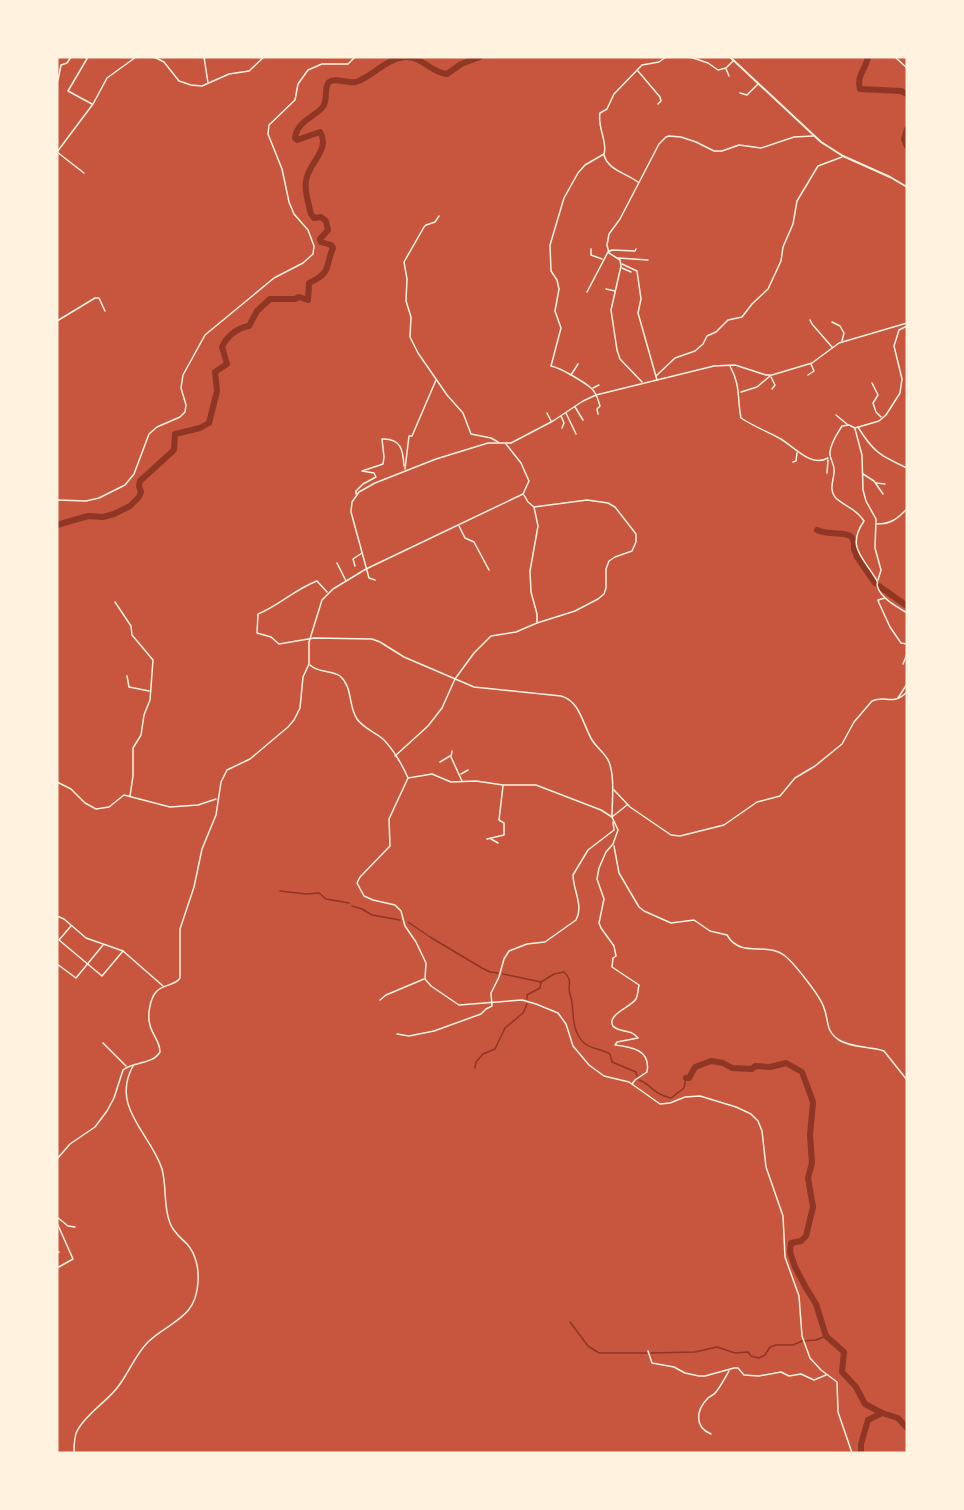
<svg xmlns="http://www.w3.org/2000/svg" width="964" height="1510" viewBox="0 0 964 1510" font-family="'IBM Plex Sans',sans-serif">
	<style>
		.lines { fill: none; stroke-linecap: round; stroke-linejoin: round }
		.stream { stroke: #8f3625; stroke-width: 1.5 }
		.river { stroke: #8f3625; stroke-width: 6 }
		.minor { stroke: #fff3e0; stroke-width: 1.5 }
		.primary { stroke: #fff3e0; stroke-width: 2 }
		.motorway { stroke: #fff3e0; stroke-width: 3 }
	</style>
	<rect width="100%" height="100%" fill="#c8553d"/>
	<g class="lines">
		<g class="stream">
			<path d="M280 891 306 894 319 893 326 899 349 903"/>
			<path d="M352 906 362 909 372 915 400 920"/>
			<path d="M408 922 430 937 482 968 490 972 498 973"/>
			<path d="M503 974 541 982 554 974 564 972C570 977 570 981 569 989 569 993 572 998 572 1003 574 1018 572 1031 584 1043 591 1049 602 1049 610 1054L612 1062 636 1072 637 1076"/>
			<path d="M527 999V995L540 988 541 982"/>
			<path d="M475 1068 476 1062 483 1054 495 1049 505 1028 523 1013 527 1004"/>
			<path d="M639 1080C650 1083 652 1094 671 1098L684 1088 686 1078"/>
			<path d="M570 1322 588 1346 599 1353H647"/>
			<path d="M651 1353 695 1352 717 1347 735 1353 748 1352 751 1356 759 1358 765 1355 770 1347 776 1345H793L802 1341 816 1340 826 1336"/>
		</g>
		<g class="river">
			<path d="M868 57C866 69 856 76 860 89L901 91 907 94"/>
			<path d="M907 129 904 139 907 146"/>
			<path d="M57 525 88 516 103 517 114 514 130 506 139 497 141 492 139 486 140 481 174 450 175 434 200 428 209 423 217 391 215 372 227 364 222 347C227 336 237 328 249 326L257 311 270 299H295L299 297 308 300 309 283C332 273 325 266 333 248L331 245 321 242 320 239 328 230 326 221 321 217 314 218 311 214C309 205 304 191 306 181 308 163 331 150 320 132L297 140 295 138C297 122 312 118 322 108 329 101 323 89 329 82 335 77 348 84 356 82 372 77 385 59 405 57 422 56 431 73 447 74L461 64 480 57"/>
			<path d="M817 530C835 538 856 526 854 548"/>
			<path d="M854 549 857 557 875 583"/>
			<path d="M879 586 907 606"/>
			<path d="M686 1078H689L695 1067 711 1061 723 1063 732 1068 752 1069 755 1066 770 1067 786 1063 802 1072 813 1102 810 1135 812 1163 808 1178 813 1207 806 1236 801 1241 791 1243 790 1252 795 1267 805 1286 816 1304 826 1336 844 1352 842 1372 856 1387 865 1404 882 1413 898 1418 907 1428"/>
			<path d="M861 1453V1444L868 1420 882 1413"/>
		</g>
		<g class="minor">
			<path d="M88 57 68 91 92 104"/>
			<path d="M154 57 164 62 179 81 191 85 202 86 229 74 249 71 264 57"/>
			<path d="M204 57 208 83"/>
			<path d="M690 57 708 63 718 70 726 68 733 61"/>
			<path d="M895 57 907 68"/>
			<path d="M726 69 729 76"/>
			<path d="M638 71 660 97 661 101 658 104"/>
			<path d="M58 80 61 65 67 63 71 57"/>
			<path d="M740 93 747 95 758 84"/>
			<path d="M57 152 93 104 107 78 136 57"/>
			<path d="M57 152 84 173"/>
			<path d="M604 155C608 170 626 173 638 182"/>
			<path d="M439 216 435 222 426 225 424 227 404 262 407 279 406 301 411 317 410 337 418 353 447 395 463 413 471 434 491 438 498 442"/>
			<path d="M591 249V255L602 259"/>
			<path d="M618 258 648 260"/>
			<path d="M622 264 637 271 641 299 638 313 657 380"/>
			<path d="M622 268 631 272"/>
			<path d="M606 289 615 291"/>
			<path d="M587 292 608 252 612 250 635 251 636 249"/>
			<path d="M810 320 812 324 832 347"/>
			<path d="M57 321 95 298H99L105 311"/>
			<path d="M832 322 840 326 844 333 842 341"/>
			<path d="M907 326 899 330 894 346 902 379 900 393 886 415 879 421 855 428 849 425 842 426C837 434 831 442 830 452 829 458 834 463 834 469 835 479 828 488 835 497 843 506 855 507 864 521 846 547 863 557 876 579 880 587 875 580 878 588 882 599 898 607 907 613"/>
			<path d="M730 366C741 386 737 398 741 418 753 426 766 431 779 438 793 445 810 468 828 458"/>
			<path d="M571 375 578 364"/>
			<path d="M808 375 814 371 811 364"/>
			<path d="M656 376 675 358 695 351 703 344 707 336 716 332 728 320 742 317 752 304 768 289 781 261 783 247 793 224 797 201 818 166 842 157"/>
			<path d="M771 377 775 385 772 389"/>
			<path d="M642 382 620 359 617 350 611 310 621 266 620 260 609 253 607 245 609 234 620 219 659 144 666 137 669 136 681 137 696 142 714 151H722L739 145 761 148 794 137 813 136"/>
			<path d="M872 383 878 395 873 403 876 412 881 417"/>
			<path d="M593 388 599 385"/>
			<path d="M741 392 757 387 770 376"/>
			<path d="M575 407 583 420"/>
			<path d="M547 413 551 421"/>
			<path d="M566 413 576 434"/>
			<path d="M598 414 597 409 600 406C598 400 597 393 591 388 584 382 561 368 551 366L561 328 555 311 559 289 557 280 551 271 550 245 564 198 578 173 585 165 604 154C608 142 597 127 600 113L607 109 614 94 642 65 659 62 666 57"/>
			<path d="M836 415 848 425"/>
			<path d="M561 416 564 423 562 428"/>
			<path d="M858 427C873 452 881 456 907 468"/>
			<path d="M855 429 862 455 863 490 866 501 876 519 875 548 881 570 878 580"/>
			<path d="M793 462 796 461 797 453"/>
			<path d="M405 469 409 436H412L436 380"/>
			<path d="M827 473 828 460"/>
			<path d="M863 474 874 481 883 494"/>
			<path d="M876 483 885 484"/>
			<path d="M356 494V491L363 484 376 477 374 473 362 471 383 464 384 457 382 439C401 438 403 450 404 466"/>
			<path d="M524 495 528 502 534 507 538 526 530 571 531 592 537 614V622"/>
			<path d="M57 500 86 501 99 498 125 485 134 474 149 434 157 427 180 417 185 412 186 405 181 388 183 375 205 335 274 278 303 263 313 254 314 246 308 230 294 214 289 202 282 169 268 134 269 125 295 100 298 84 308 70 322 64H348L355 57"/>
			<path d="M877 524C891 524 897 519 907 509"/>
			<path d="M459 526 465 538 474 542 489 570"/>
			<path d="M337 563 346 581"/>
			<path d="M355 566 353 559 362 553"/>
			<path d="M375 580 369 578 351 512 352 502 359 492 375 483 436 459 488 443H511L553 421 583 401 596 395 714 366 735 365 766 375H772L812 363 839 343 907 323"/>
			<path d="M327 592 317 581C295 589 279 606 258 614L257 633 271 637 279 644 314 638 372 639 380 642 404 657 474 687 561 696C580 701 583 725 592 740 597 748 606 754 609 762 615 777 612 801 612 817"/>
			<path d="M885 598 878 600 879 603 890 627 901 643 907 644"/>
			<path d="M115 602 131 626 132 635 153 660 150 700 144 715 141 735 133 748V776L130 796"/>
			<path d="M903 664 907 654"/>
			<path d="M310 665C318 673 331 670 340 676 353 687 348 706 357 719 363 728 375 732 383 739 393 749 403 766 408 778"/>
			<path d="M127 676 129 687 149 691"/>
			<path d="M898 698 907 684"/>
			<path d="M452 751 451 757 462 781"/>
			<path d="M395 756 428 726 442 708 455 679 474 653 491 636 516 632 537 623 575 611 598 599 604 594 606 588V569L609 561 615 557 632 551 636 542V534L615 507 608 503 587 500 534 507"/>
			<path d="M440 762 450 756"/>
			<path d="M461 774 468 770"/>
			<path d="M57 782 71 789 85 803 96 809 109 807 124 795 170 807 198 805 216 799"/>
			<path d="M614 790 630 807 671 835 680 836 724 825 757 802 780 796 795 778 815 766 842 744 854 722 872 701C886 695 893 706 907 692"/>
			<path d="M612 817 627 805"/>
			<path d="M487 839 504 835V823L499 820 503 786"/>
			<path d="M491 839 498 843"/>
			<path d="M614 846 619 873 639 907 644 911 671 923 694 920 710 931 727 935C741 959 766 941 785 956 794 963 821 997 824 1008 829 1020 825 1031 839 1040 851 1048 870 1046 884 1051L907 1080"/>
			<path d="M57 916 64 919 86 938 123 951 163 986"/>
			<path d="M71 926 59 940 102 976 123 951"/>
			<path d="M57 964 76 978 103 945"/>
			<path d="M380 1000 386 995 424 979"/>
			<path d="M397 1034 409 1036 434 1031 481 1014 486 1009 492 1006 491 993 499 977 504 959 509 951 527 944 545 942 576 920C584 906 573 890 573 875L588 850 614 830 613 822"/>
			<path d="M103 1043 126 1066"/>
			<path d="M632 1084 635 1080 647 1072C651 1050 632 1047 615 1045L617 1042 638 1038C631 1028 618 1033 613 1026 606 1015 631 1007 636 999 638 995 638 989 639 985L612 967 613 958 616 956 614 946 601 928 599 923 604 899 597 879 599 868 606 852 613 844 618 830 612 817 601 810 536 785H503L476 781 451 782 432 774 408 778 389 819 390 846 360 877 357 883 364 896 373 900 395 905 401 911 405 926 416 942 426 963 425 979 431 986 459 1005 522 1000 536 1004 558 1013 566 1024 573 1046 589 1065 604 1076 629 1082 660 1104 670 1103 685 1097 700 1096 736 1107 751 1114 758 1121 762 1131 766 1167 783 1216 785 1257 799 1296 802 1336 810 1358 821 1370 837 1382 838 1412 852 1453"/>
			<path d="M57 1159 70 1144 95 1127 107 1111 114 1098 123 1070C134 1061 152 1065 160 1052 160 1041 152 1035 150 1025 147 1016 150 999 156 992 163 984 175 986 180 978V929L194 887 202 849 216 815 221 782 227 770 250 759 288 727 294 720 300 708 303 677 309 664V642L322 600 333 589 366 569 523 494 529 481 521 463 506 444"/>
			<path d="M57 1217 68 1226 75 1227"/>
			<path d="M57 1223 73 1259 57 1268"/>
			<path d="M57 1253 59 1252"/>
			<path d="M648 1351 652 1363 674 1367 685 1373 699 1376H705L734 1368H738L744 1375 759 1376 781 1372 789 1376 801 1374 814 1380 826 1375"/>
			<path d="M711 1434C694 1427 696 1410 708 1398 710 1396 714 1395 716 1392 721 1386 725 1378 729 1371"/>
			<path d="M74 1453C74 1446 74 1437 77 1431 87 1412 109 1401 120 1384 130 1370 136 1354 148 1342 170 1321 196 1319 198 1282 199 1269 196 1254 187 1244 180 1237 173 1232 170 1223 163 1206 167 1187 162 1169 151 1134 110 1107 133 1066"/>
		</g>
		<path class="primary" d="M730 57 821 142 843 156 890 177 907 187"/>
		<path class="motorway" d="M905 57 907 58"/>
	</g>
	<rect width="964" height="1510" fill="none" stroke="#fff3e0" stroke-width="117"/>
</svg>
